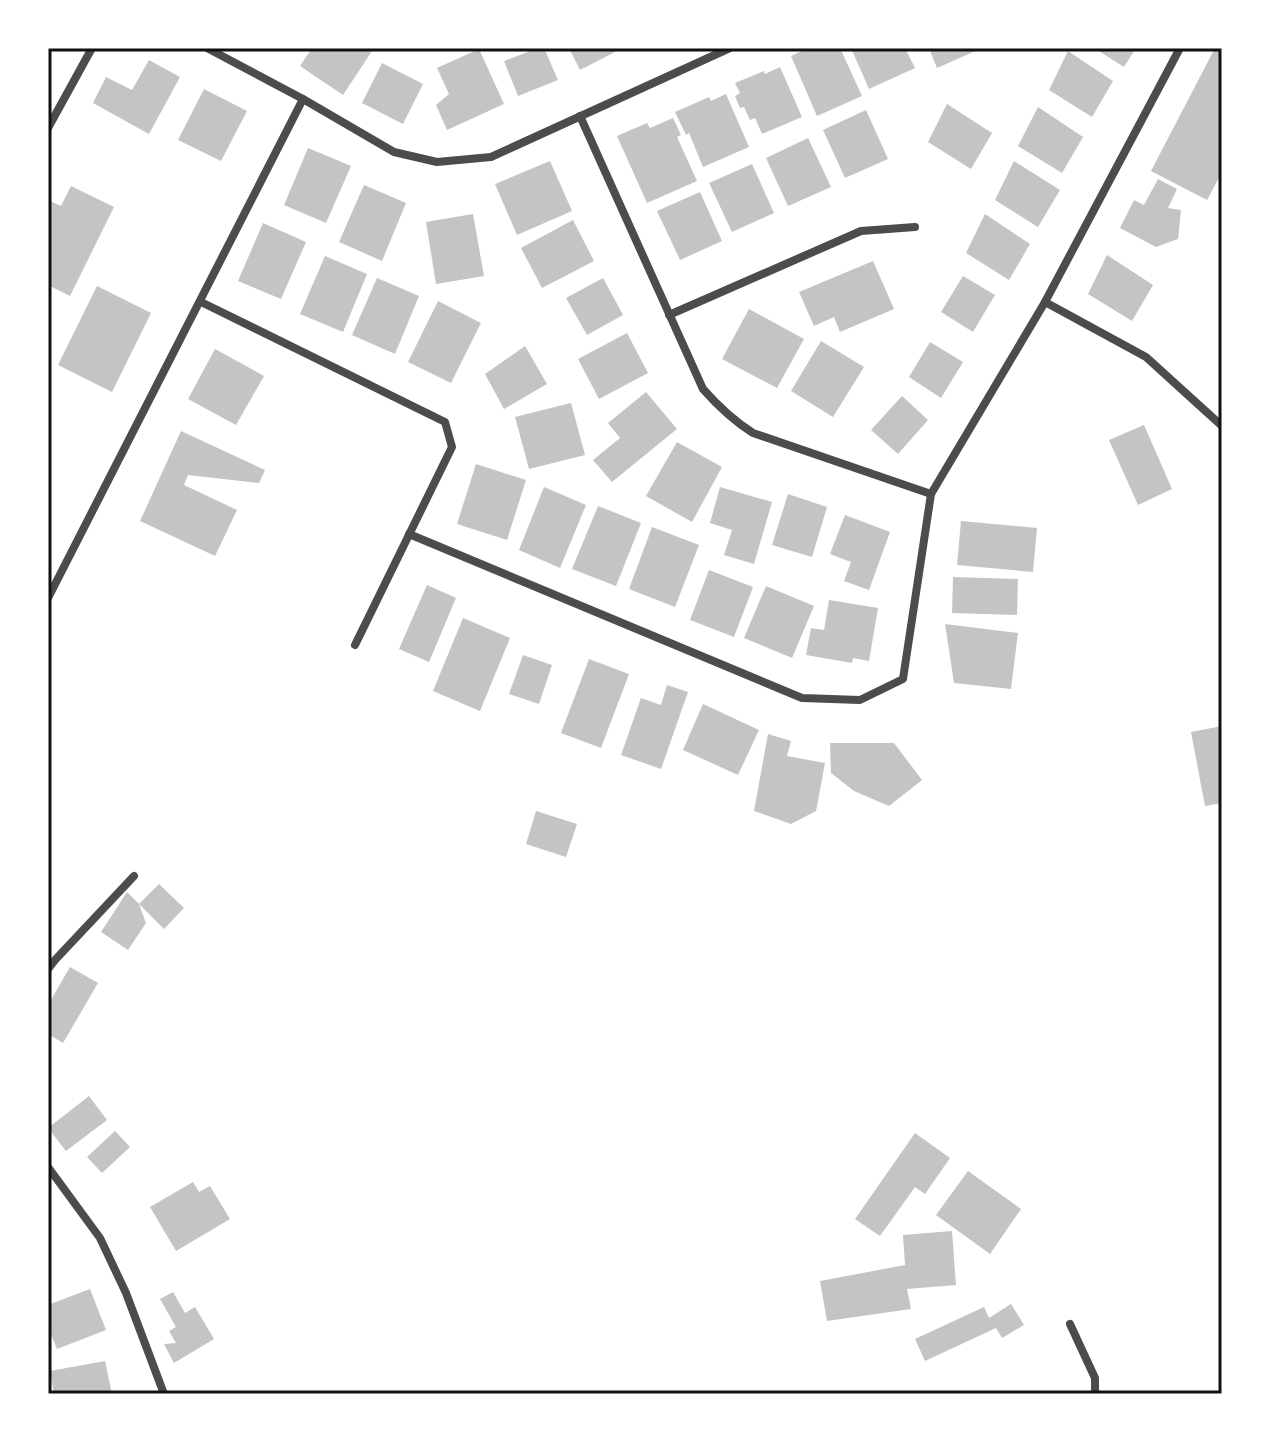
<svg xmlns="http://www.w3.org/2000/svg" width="1270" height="1442" viewBox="0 0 1270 1442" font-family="Poppins,sans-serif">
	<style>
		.building { fill: #c4c4c4 }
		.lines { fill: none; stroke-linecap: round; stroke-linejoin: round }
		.minor { stroke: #4c4c4c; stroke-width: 8 }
		.neatline { fill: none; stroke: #111; stroke-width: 3 }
	</style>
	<rect width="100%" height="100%" fill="#fff"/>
	<g class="building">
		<path d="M312 48H374L343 95 300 66Z"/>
		<path d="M526 48H544L558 80 518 96 504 61 528 52Z"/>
		<path d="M569 48H616L617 51 580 70Z"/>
		<path d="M808 48H840L862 96 817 116 791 56Z"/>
		<path d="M851 48H905L915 68 869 89Z"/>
		<path d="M929 48H982L937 68Z"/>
		<path d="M1094 48H1136L1124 67Z"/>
		<path d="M1215 48H1222V172L1207 200 1151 171Z"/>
		<path d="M479 49 504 104 447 130 436 105 449 94 437 68Z"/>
		<path d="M1068 51 1113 81 1092 117 1049 90Z"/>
		<path d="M149 60 180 77 149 134 93 103 106 77 132 90Z"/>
		<path d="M382 63 423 84 403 124 362 103Z"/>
		<path d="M780 67 802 117 762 134 755 118 750 120 744 107 740 108 735 96 740 93 735 83 764 71 765 74Z"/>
		<path d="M204 89 247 111 221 161 178 140Z"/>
		<path d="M726 94 749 147 703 167 689 133 686 135 675 112 709 97 711 101Z"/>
		<path d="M947 104 992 133 971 169 928 142Z"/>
		<path d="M1038 107 1083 137 1062 173 1018 146Z"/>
		<path d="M866 110 888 159 845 178 823 130Z"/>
		<path d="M673 118 681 135 677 137 697 181 647 203 617 136 647 123 650 128Z"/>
		<path d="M808 138 831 187 788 206 766 158Z"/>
		<path d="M308 148 351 166 326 223 284 205Z"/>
		<path d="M550 161 572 211 517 235 495 184Z"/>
		<path d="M1014 161 1060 190 1038 227 995 200Z"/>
		<path d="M752 164 774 213 732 232 709 183Z"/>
		<path d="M1158 179 1177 189 1168 208 1181 210 1178 239 1156 247 1120 228 1134 200 1144 205Z"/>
		<path d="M364 185 406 203 382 261 339 242Z"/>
		<path d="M71 186 114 207 70 296 48 285V200L61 206Z"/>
		<path d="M700 192 722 241 680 260 657 211Z"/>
		<path d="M473 214 484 276 436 284 426 222Z"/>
		<path d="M985 214 1030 244 1009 280 966 253Z"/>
		<path d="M573 220 594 261 542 288 521 248Z"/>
		<path d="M263 223 306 242 281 299 238 281Z"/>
		<path d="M1107 255 1153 285 1132 321 1088 294Z"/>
		<path d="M325 256 367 274 343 332 300 314Z"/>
		<path d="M873 261 894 309 840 332 834 317 814 326 799 292Z"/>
		<path d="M963 276 995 295 973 332 941 312Z"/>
		<path d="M377 278 419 296 395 354 352 335Z"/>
		<path d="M603 278 623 315 587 335 566 298Z"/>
		<path d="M97 286 151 313 112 392 58 365Z"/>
		<path d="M438 301 481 323 451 383 408 362Z"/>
		<path d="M749 309 804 339 777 388 722 359Z"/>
		<path d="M627 333 648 373 599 399 578 359Z"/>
		<path d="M821 341 864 367 833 417 791 391Z"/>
		<path d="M930 342 963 362 941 398 909 377Z"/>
		<path d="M525 346 547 384 504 409 485 374Z"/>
		<path d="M215 349 264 376 236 425 188 399Z"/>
		<path d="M646 392 677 429 612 482 593 460 620 438 608 423Z"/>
		<path d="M902 396 928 420 898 454 871 430Z"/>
		<path d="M571 403 585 455 529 469 515 417Z"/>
		<path d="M1144 425 1172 489 1138 505 1109 440Z"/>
		<path d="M181 431 265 470 259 483 188 475 184 485 237 510 215 556 140 521Z"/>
		<path d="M677 442 722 467 692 522 646 496Z"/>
		<path d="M476 464 526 480 507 540 457 524Z"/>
		<path d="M544 487 586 505 560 568 519 550Z"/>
		<path d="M720 487 772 502 754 564 724 555 732 530 710 523Z"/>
		<path d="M788 494 827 507 812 557 772 545Z"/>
		<path d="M598 506 641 523 616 586 572 569Z"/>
		<path d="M845 515 890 532 869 590 844 581 851 562 830 554Z"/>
		<path d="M961 521 1037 528 1033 572 957 565Z"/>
		<path d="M652 527 699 545 675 607 629 589Z"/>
		<path d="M709 570 753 587 734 637 690 620Z"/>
		<path d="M953 577 1018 579 1017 615 952 613Z"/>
		<path d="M427 585 456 598 429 662 399 649Z"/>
		<path d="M766 586 814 606 792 658 744 638Z"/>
		<path d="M829 600 878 608 869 661 853 658 852 663 806 655 811 628 824 630Z"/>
		<path d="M463 618 510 638 480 711 433 691Z"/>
		<path d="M945 624 1018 633 1011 689 954 683Z"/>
		<path d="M523 655 552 665 539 704 509 694Z"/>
		<path d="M589 659 629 674 601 748 561 733Z"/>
		<path d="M667 685 688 692 661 769 621 755 641 698 661 705Z"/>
		<path d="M703 704 759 730 738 775 683 750Z"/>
		<path d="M1222 726V803L1205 806 1191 732Z"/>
		<path d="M768 734 791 741 787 756 825 763 816 811 791 824 754 811Z"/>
		<path d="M830 743H894L922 780 889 806 854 791 831 773Z"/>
		<path d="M536 811 577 824 566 857 526 844Z"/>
		<path d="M159 884 184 908 164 929 139 904Z"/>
		<path d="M127 892 139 904 146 923 128 950 101 932Z"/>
		<path d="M70 967 98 983 63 1043 48 1034V1005Z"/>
		<path d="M89 1096 107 1120 66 1151 48 1128Z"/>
		<path d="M115 1131 130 1147 102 1173 87 1157Z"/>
		<path d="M915 1133 950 1158 925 1194 915 1187 880 1236 855 1219Z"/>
		<path d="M968 1171 1021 1209 990 1254 936 1215Z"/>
		<path d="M193 1182 199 1192 210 1186 230 1219 176 1251 150 1207Z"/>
		<path d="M952 1231 956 1285 907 1289 911 1309 827 1321 820 1281 905 1265 903 1235Z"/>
		<path d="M90 1289 106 1330 57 1349 48 1327V1305Z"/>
		<path d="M173 1292 185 1313 195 1307 214 1339 174 1363 164 1344 176 1343 169 1331 176 1327 160 1299Z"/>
		<path d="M1011 1304 1024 1325 1002 1338 996 1328 925 1361 915 1339 984 1307 989 1318Z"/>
		<path d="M105 1361 112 1394H54L50 1371Z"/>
	</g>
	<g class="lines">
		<g class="minor">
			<path d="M207 48 303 99 394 152 437 162 491 157 730 48"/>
			<path d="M580 116 703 389C718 406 734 421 753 433L931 494"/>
			<path d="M48 128 92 48"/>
			<path d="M201 302 445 422 452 447 355 645"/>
			<path d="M1045 302 1146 357 1222 426"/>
			<path d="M669 315 861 231 915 227"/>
			<path d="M409 534 802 698 860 700 903 679 931 494 1045 302 1180 48"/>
			<path d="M48 598 303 99"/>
			<path d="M48 969 55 960 134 876"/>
			<path d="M48 1167 100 1238 126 1293 164 1394"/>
			<path d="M1070 1324 1095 1378V1394"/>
		</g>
	</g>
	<rect width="1270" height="1442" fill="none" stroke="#ffffff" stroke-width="100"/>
	<rect x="50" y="50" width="1170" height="1342" class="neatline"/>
</svg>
